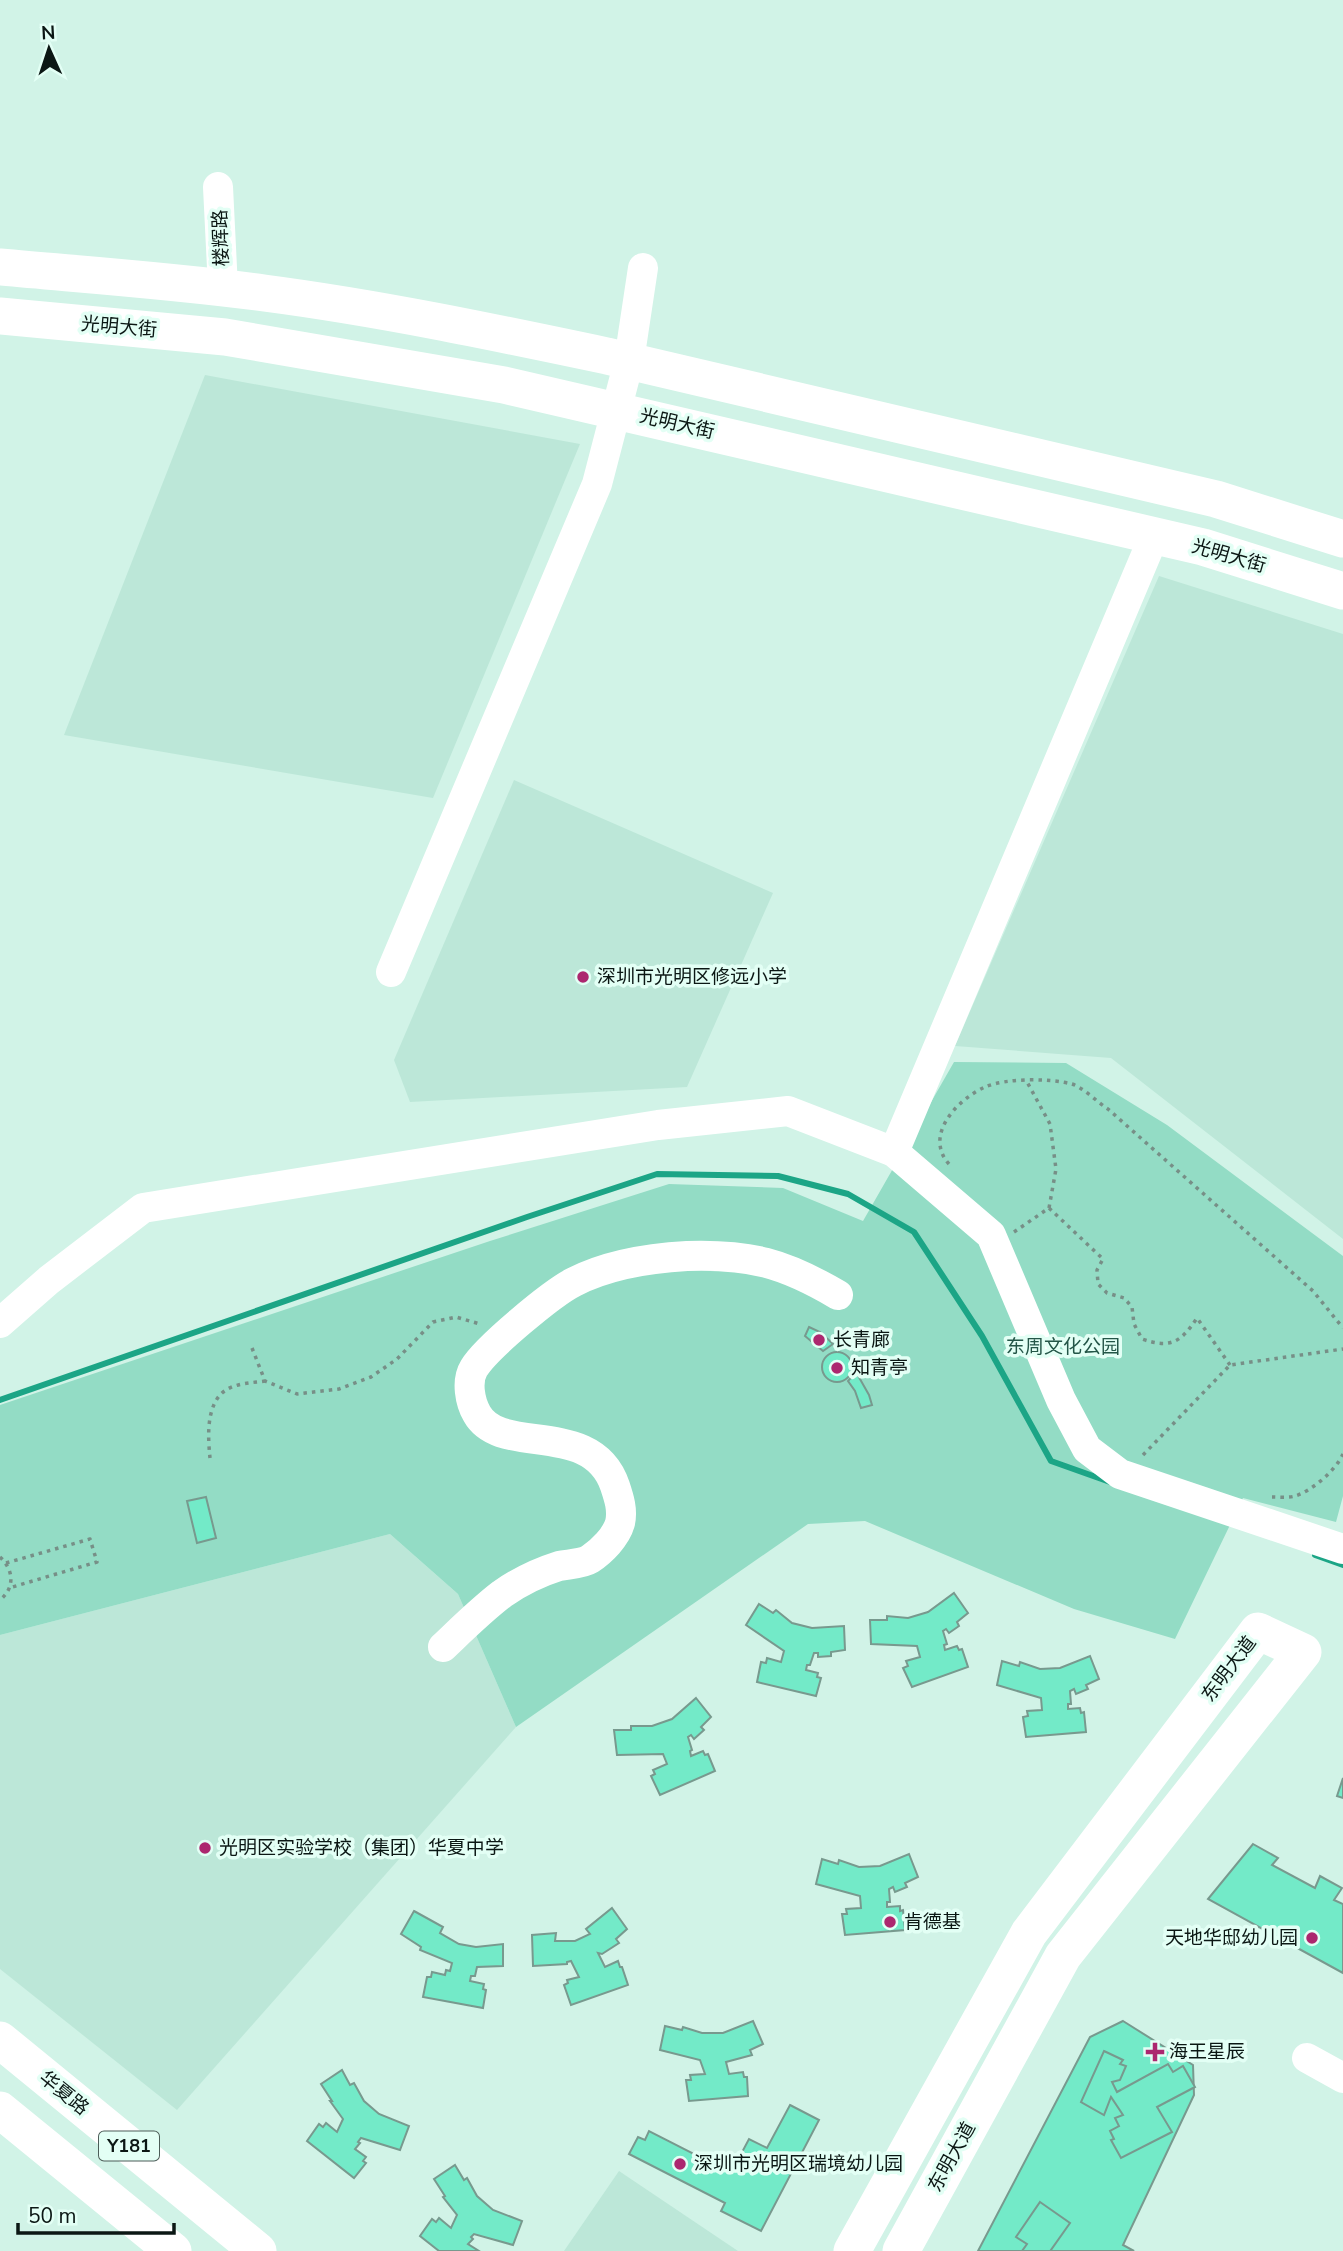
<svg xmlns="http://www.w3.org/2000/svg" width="1343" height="2251" viewBox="0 0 1343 2251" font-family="'Nunito Sans','Noto Sans SC',sans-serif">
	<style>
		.built { fill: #bce7d8 }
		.green { fill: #93dcc5 }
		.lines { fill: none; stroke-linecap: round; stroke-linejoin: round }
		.stream { stroke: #1ca586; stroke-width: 6 }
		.building { fill: #73eac8; stroke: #78998e; stroke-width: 2 }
		.path { stroke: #778f87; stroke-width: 3.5; stroke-dasharray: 3.5 5; stroke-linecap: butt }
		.minor { stroke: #fff; stroke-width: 30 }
		.major { stroke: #fff; stroke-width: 37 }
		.poi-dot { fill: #ac276f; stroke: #e3fff5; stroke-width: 2.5 }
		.labels { text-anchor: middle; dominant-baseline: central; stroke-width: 7; stroke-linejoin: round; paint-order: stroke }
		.shield { fill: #e3fff5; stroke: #4c5d58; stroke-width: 2 }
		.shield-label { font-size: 18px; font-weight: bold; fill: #0b1714 }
		.street-label { font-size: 19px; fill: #0b1714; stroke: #e3fff5 }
		.poi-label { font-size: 19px; fill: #0b1714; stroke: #e3fff5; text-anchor: start }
		.park-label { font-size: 19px; fill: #245648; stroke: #e3fff5 }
	</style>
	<rect width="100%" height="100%" fill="#d1f3e7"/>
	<g class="built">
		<path d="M205 375 580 444 433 798 64 735Z"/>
		<path d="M1159 576 1343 634V1239L1111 1058 955 1046Z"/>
		<path d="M514 780 773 893 687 1087 410 1102 394 1060Z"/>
		<path d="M390 1534 458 1594 516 1727 177 2110 0 1969V1635Z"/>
		<path d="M619 2171 738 2251H564Z"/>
	</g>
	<path class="green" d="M954 1062 1066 1063 1167 1125 1343 1256V1496L1336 1522 1243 1498 1175 1639 1074 1609 865 1521 808 1524 516 1727 458 1594 390 1534 0 1635V1405L490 1241 669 1184 783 1188 863 1221Z"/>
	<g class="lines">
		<g class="stream">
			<path d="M0 1400 527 1217 657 1174 778 1176 848 1194 914 1232 982 1336 1051 1461 1110 1482"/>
			<path d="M1315 1555 1343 1565"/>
		</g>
	</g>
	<g class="building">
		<path d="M809 1327 820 1332 833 1344 823 1351 805 1336Z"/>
		<circle cx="837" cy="1367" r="15"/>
		<path d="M856 1372 869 1395 872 1405 861 1408 855 1391 848 1381Z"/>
		<path d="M206 1497 216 1538 197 1543 187 1501Z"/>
		<path d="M954 1593 968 1613 957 1622 959 1626 949 1633 946 1629 943 1631 947 1644 944 1645 945 1650 957 1646 959 1650 962 1649 968 1667 912 1687 903 1668 908 1666 906 1661 920 1657 917 1646 871 1644 870 1620H887V1616L908 1618 928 1612Z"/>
		<path d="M759 1604 773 1613 776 1610 792 1623 812 1628 844 1626 845 1650 831 1652V1656L818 1657V1653H814L810 1665H807L806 1670 818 1673 817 1677 821 1678 816 1696 757 1682 761 1662 766 1663 767 1658 781 1662 784 1651 746 1625Z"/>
		<path d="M1090 1656 1099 1679 1086 1685 1088 1689 1076 1694 1074 1689 1070 1691 1071 1704H1068V1709L1080 1708 1081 1713 1084 1712 1086 1732 1026 1737 1023 1717 1028 1716 1027 1711 1042 1710 1041 1698 997 1685 1002 1661 1019 1666 1020 1662 1040 1669 1060 1668Z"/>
		<path d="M696 1698 711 1717 701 1727 704 1730 694 1739 691 1735 688 1737 692 1750 690 1751 691 1756 703 1751 705 1755 708 1754 715 1771 660 1795 651 1776 655 1774 653 1770 667 1764 663 1754 617 1755 614 1730H631V1726H652L672 1719Z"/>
		<path d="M1343 1778V1798L1337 1796Z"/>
		<path d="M1253 1844 1278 1858 1272 1865 1315 1888 1320 1876 1342 1888 1334 1900 1343 1904V1973L1208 1899Z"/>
		<path d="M909 1854 918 1877 905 1883 907 1887 895 1892 893 1887 889 1889 890 1902H887V1907L900 1906V1911L903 1910 905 1930 845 1935 842 1914H847L846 1909 861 1908 860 1896 816 1884 822 1859 838 1864 839 1860 859 1867 880 1866Z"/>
		<path d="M612 1908 627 1929 616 1939 619 1943 602 1954 598 1953 605 1967 618 1961 620 1967H622L628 1985 571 2005 564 1985 568 1983 567 1980 579 1977 571 1961 567 1962V1964L533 1966 532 1935 556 1933 555 1941H575L590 1934 586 1929Z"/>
		<path d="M414 1911 443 1927 440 1933 459 1944 476 1947 503 1944V1966L477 1967 475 1976H471L470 1981 484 1984 483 1989 486 1990 483 2008 423 1997 427 1977H431L432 1972 445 1975 446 1970 450 1971 452 1963 420 1950 421 1947 401 1934Z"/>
		<path d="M753 2021 763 2044 750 2050 752 2055 726 2062 729 2074 743 2072 744 2077H747L748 2096 689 2101 686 2080H691L690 2075 705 2074 700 2060 660 2050 665 2026 682 2030 683 2027 702 2033H723Z"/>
		<path d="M1123 2021 1193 2065 1194 2095 1123 2245 1134 2251H978L1090 2037Z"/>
		<path d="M1104 2051 1123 2060 1120 2064 1126 2066 1120 2080 1112 2082 1117 2092 1168 2064 1173 2072 1183 2066 1195 2087 1157 2107 1172 2132 1121 2158 1111 2140 1114 2139 1110 2131 1119 2126 1115 2118 1123 2115 1111 2097 1104 2115 1081 2102Z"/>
		<path d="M342 2070 350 2085 354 2083 364 2101 379 2114 409 2126 400 2150 361 2138 358 2142 360 2143 355 2149 366 2157 363 2161 366 2163 354 2178 307 2141 319 2124 323 2127 326 2123 337 2132 343 2119 330 2101H332L321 2084Z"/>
		<path d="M790 2105 819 2120 761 2231 721 2211 725 2203 629 2154 638 2137 645 2140 649 2131 731 2173 749 2139 767 2148Z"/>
		<path d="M455 2165 464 2180 467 2178 477 2196 493 2210 522 2221 513 2245 474 2234 471 2237 473 2239 468 2244 479 2251H439L420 2236 432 2219 436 2222 439 2218 451 2228 457 2215 443 2197 445 2196 434 2179Z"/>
		<path d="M1040 2202 1070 2223 1051 2250 1052 2251H1022L1027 2244 1016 2237Z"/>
	</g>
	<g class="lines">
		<g class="path">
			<path d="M949 1164C923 1135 958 1099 985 1087 1006 1078 1049 1078 1072 1084 1084 1088 1097 1102 1108 1109L1313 1291 1343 1328"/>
			<path d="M1049 1208 1103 1259 1097 1270 1098 1284 1107 1293 1124 1298 1132 1307 1134 1324 1142 1339C1171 1349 1181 1342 1197 1318L1230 1365"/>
			<path d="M1014 1232 1049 1208 1056 1169 1050 1124 1026 1080"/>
			<path d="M252 1348 265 1381 297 1394 339 1389 371 1377 397 1359 433 1322 456 1317 480 1324"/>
			<path d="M1143 1455 1230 1365 1343 1349"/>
			<path d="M210 1458C208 1438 206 1408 222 1393 233 1383 251 1383 265 1381"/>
			<path d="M1272 1497C1279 1497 1289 1498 1295 1496 1312 1491 1336 1470 1343 1454"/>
			<path d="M0 1557C14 1570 15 1588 0 1600"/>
			<path d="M6 1563 90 1539 97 1562 9 1588"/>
		</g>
		<g class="minor">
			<path d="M218 187 223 288"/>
			<path d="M391 972 597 484 629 361 643 268"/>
			<path d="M894 1152 1154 536"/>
			<path d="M0 1323 49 1280 143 1208 658 1125 788 1111 894 1152 991 1235 1061 1400 1087 1449 1120 1474 1343 1549"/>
			<path d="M443 1647C462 1629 481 1610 502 1594 519 1582 540 1572 559 1566 569 1564 582 1564 590 1559 602 1551 616 1537 620 1523 623 1510 619 1498 615 1486 592 1418 501 1457 477 1414 470 1402 466 1381 474 1368 486 1348 552 1293 574 1282 607 1265 651 1258 687 1256 750 1254 784 1263 838 1295"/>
			<path d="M1307 2058 1343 2078"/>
		</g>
		<g class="major">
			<path d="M0 267C88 275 176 281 264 293 379 308 493 332 607 356L1216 499 1343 539"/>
			<path d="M0 316 225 337 504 385 1203 547 1343 591"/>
			<path d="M0 2040 258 2251"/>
			<path d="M0 2110 173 2251"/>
			<path d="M852 2251 1029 1933 1258 1631 1303 1652 1063 1956 901 2251"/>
		</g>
	</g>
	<g class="poi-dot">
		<circle cx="583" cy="977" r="7"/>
		<circle cx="819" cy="1340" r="7"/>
		<circle cx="837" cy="1368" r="7"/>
		<circle cx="205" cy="1848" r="7"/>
		<circle cx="890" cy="1922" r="7"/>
		<circle cx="1312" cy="1938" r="7"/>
		<path d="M1151.5 2041.5h7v7h7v7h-7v7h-7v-7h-7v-7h7z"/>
		<circle cx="680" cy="2164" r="7"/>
	</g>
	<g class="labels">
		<rect class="shield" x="99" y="2131.5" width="60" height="29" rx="5"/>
		<g class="shield-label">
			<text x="129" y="2146">Y181</text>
		</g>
		<g class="street-label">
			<text transform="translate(221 238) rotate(-92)">楼辉路</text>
			<text transform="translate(119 327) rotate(5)">光明大街</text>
			<text transform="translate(677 424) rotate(13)">光明大街</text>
			<text transform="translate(1229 556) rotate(16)">光明大街</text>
			<text transform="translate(1229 1669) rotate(-53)">东明大道</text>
			<text transform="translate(64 2093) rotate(39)">华夏路</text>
			<text transform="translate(952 2157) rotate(-61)">东明大道</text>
		</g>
		<g class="poi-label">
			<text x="597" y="977">深圳市光明区修远小学</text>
			<text x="833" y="1340">长青廊</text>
			<text x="851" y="1368">知青亭</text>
			<text x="219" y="1848">光明区实验学校（集团）华夏中学</text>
			<text x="904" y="1922">肯德基</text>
			<text x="1298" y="1938" text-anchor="end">天地华邸幼儿园</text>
			<text x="1169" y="2052">海王星辰</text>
			<text x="694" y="2164">深圳市光明区瑞境幼儿园</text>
		</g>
		<g class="park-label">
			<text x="1063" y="1347">东周文化公园</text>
		</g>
	</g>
	<g transform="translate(49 49) rotate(357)" stroke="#e3fff5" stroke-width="5" paint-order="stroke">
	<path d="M0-5L12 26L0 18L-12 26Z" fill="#0b1714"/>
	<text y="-10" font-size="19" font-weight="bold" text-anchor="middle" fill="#0b1714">N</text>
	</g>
	<path d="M18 2223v10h156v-10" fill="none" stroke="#0b1714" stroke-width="3.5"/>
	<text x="28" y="2223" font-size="21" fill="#0b1714" stroke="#e3fff5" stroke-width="5" paint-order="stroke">50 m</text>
</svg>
